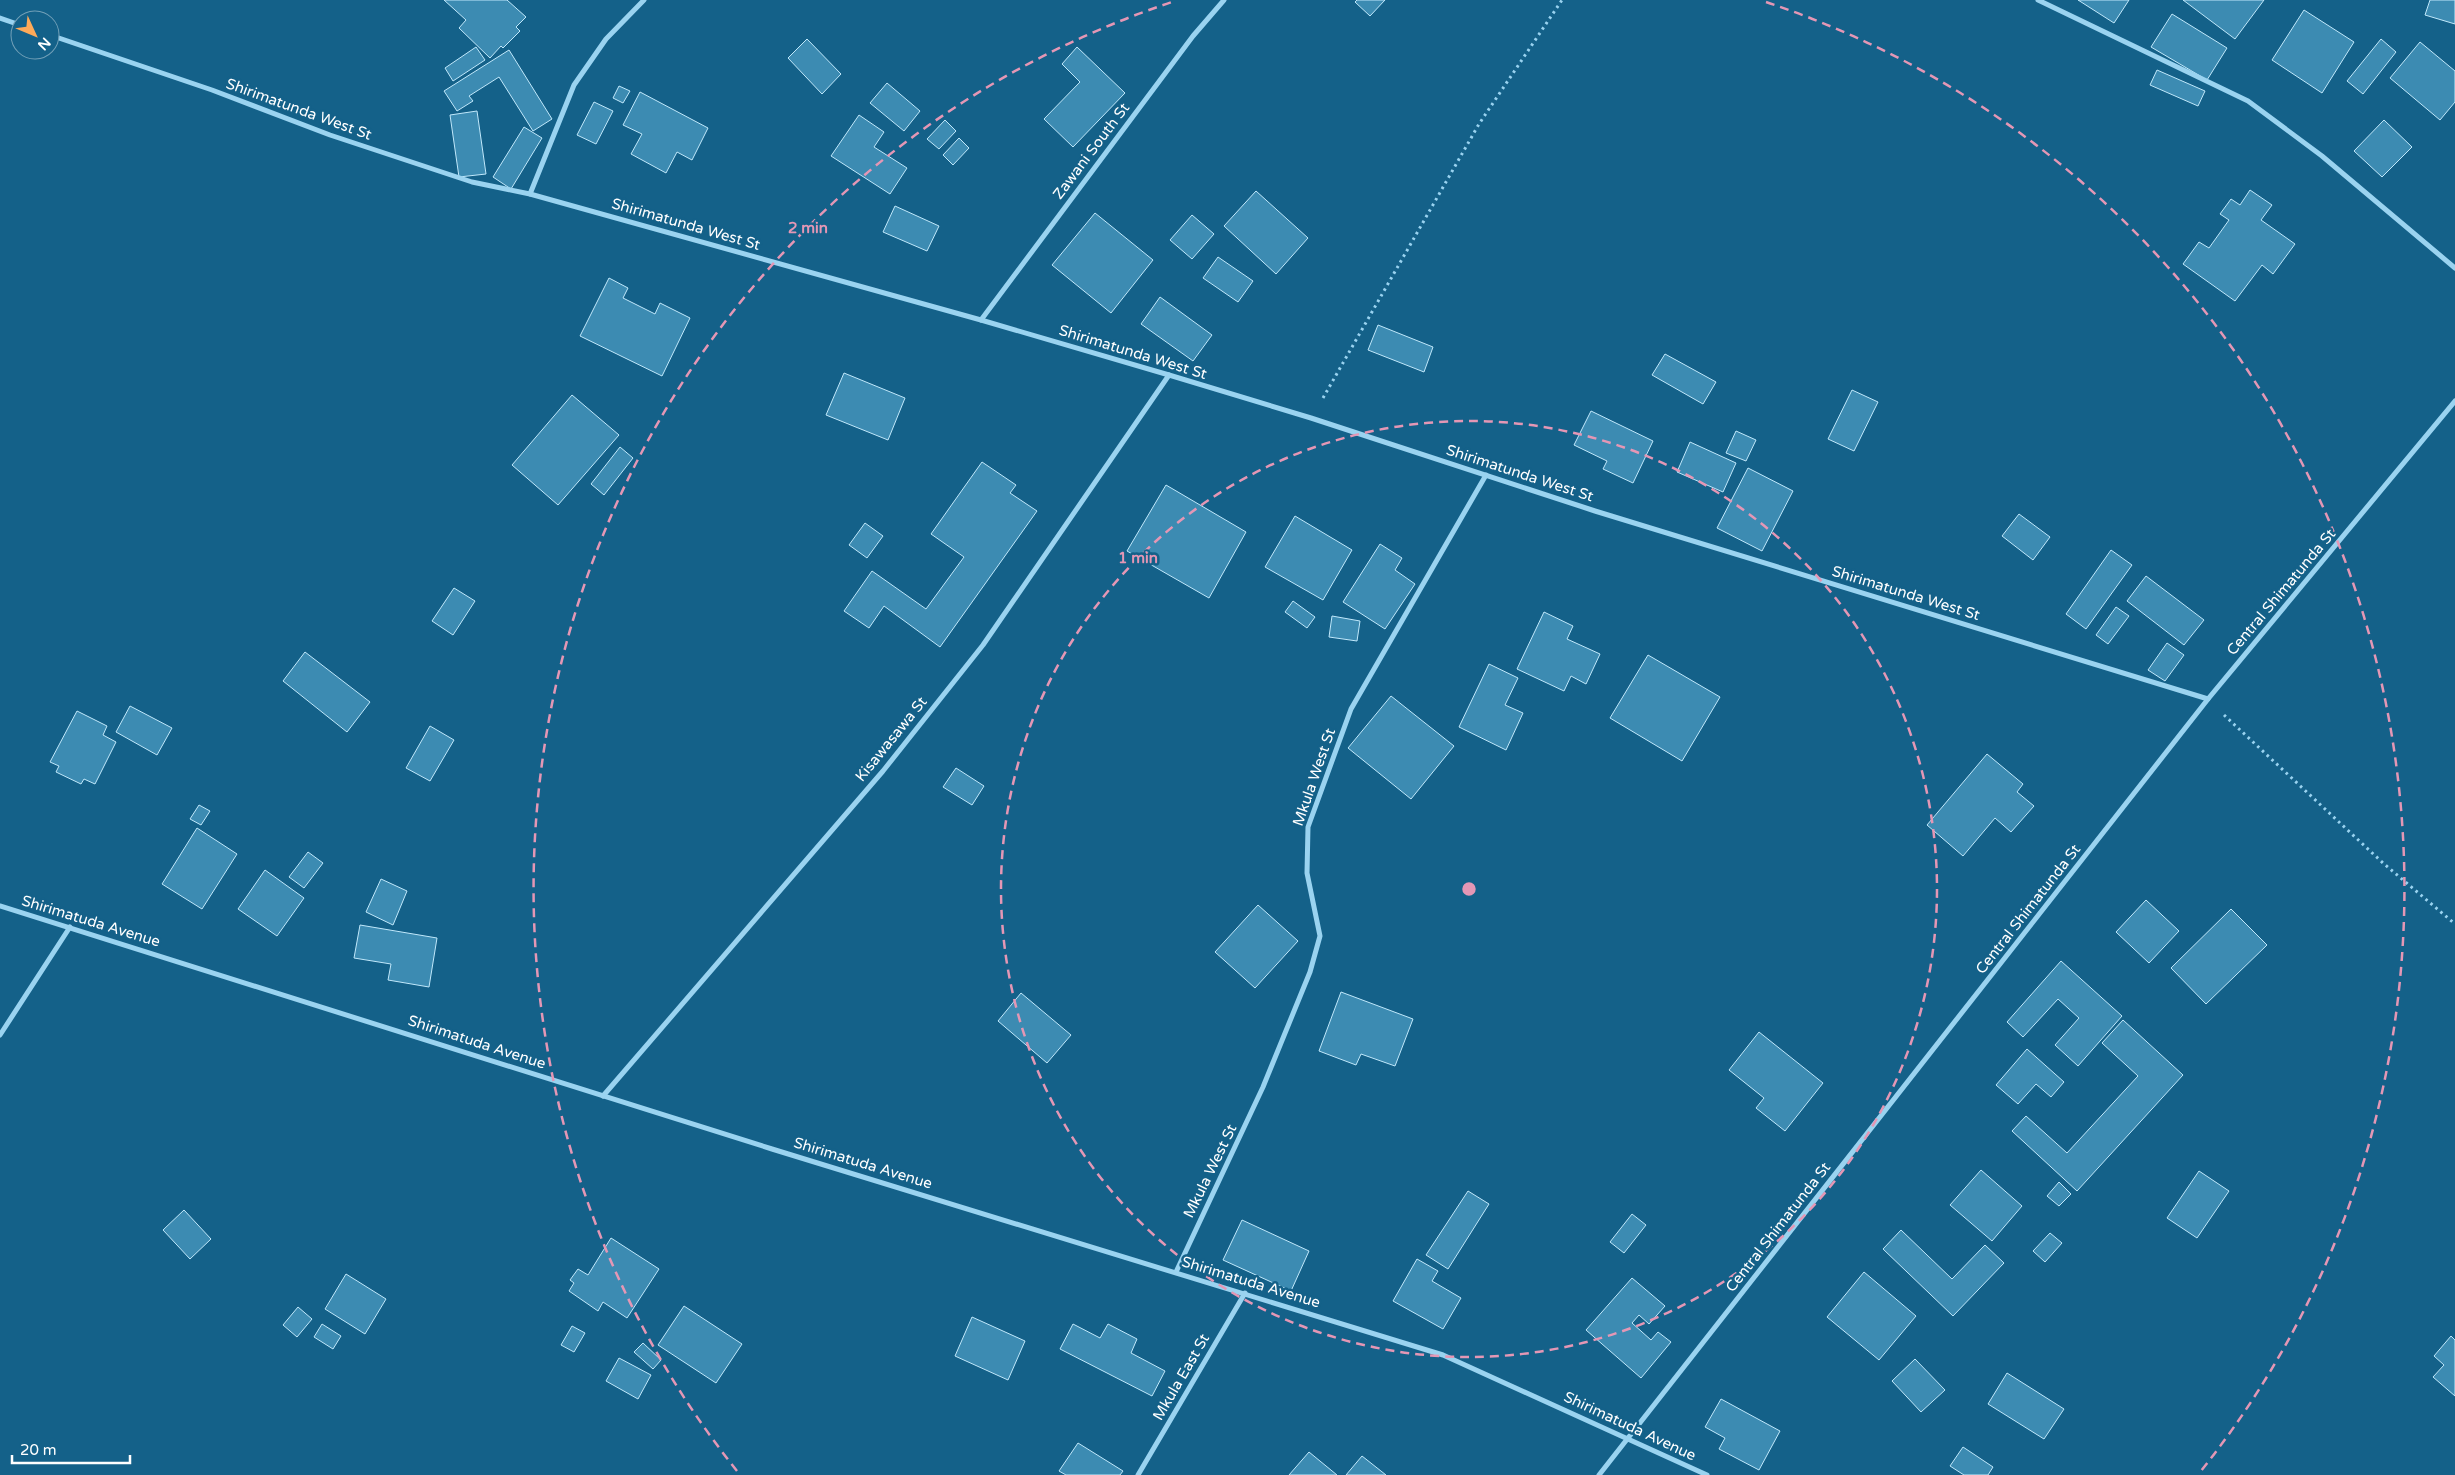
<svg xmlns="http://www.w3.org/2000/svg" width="2455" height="1475" viewBox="0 0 2455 1475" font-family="'Varela Round',sans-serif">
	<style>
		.building { fill: #3c8bb2; stroke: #c0e8fb }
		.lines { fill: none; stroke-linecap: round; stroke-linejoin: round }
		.path { stroke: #9ad3f0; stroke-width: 3; stroke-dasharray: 2.5 4; stroke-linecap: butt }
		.street { stroke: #9ad3f0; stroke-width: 5 }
		.ring { fill: none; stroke: #e497b5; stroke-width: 2.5; stroke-dasharray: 9 6 }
		.labels { text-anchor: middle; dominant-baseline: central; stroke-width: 5; stroke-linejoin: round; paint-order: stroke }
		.street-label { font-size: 15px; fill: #fff; stroke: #146189 }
		.centre { fill: #e497b5; stroke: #146189; stroke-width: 2.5 }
		.ring-label { font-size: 15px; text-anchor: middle; font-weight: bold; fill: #e497b5; stroke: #146189; stroke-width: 5; stroke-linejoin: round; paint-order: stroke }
	</style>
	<rect width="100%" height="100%" fill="#146189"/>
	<g class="building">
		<path d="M444 0H507L526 17 516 27 520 31 503 48 501 46 490 58 459 28 466 20Z"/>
		<path d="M1357 0H1385L1370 16 1355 2Z"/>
		<path d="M2078 0H2129L2114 23Z"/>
		<path d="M2183 0H2264L2235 39Z"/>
		<path d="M2430 0H2455V24L2425 15Z"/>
		<path d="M2304 10 2354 42 2322 93 2272 60Z"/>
		<path d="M2172 14 2227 48 2207 80 2151 47Z"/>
		<path d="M807 39 841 74 822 94 788 58Z"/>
		<path d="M2381 39 2396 52 2363 94 2347 81Z"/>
		<path d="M2420 42 2455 71V102L2440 120 2390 78Z"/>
		<path d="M476 47 485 60 453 81 445 68Z"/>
		<path d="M1077 47 1125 93 1073 147 1044 119 1080 82 1062 64Z"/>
		<path d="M509 50 552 119 533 131 499 77 469 96 473 101 457 111 444 91Z"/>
		<path d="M2157 70 2205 91 2198 106 2150 85Z"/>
		<path d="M887 83 920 111 904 131 870 103Z"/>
		<path d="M619 86 630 91 623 103 613 98Z"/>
		<path d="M640 92 708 128 692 160 677 152 666 173 631 154 642 134 623 125Z"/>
		<path d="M594 102 613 111 596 144 577 135Z"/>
		<path d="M477 111 486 174 459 177 450 115Z"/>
		<path d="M859 115 884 132 874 147 907 168 890 194 831 156Z"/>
		<path d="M945 120 956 131 939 149 927 139Z"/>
		<path d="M2384 120 2412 147 2382 177 2354 151Z"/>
		<path d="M524 127 542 138 511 189 493 177Z"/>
		<path d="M959 138 969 148 953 165 943 155Z"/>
		<path d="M2250 190 2272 205 2261 220 2295 244 2273 274 2262 265 2235 301 2183 264 2199 242 2209 248 2229 220 2220 214 2231 199 2240 205Z"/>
		<path d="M1256 191 1308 238 1276 274 1224 226Z"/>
		<path d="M895 206 939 226 927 251 883 232Z"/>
		<path d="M1095 213 1153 260 1111 313 1052 265Z"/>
		<path d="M1192 215 1214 234 1192 259 1170 240Z"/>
		<path d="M1218 257 1253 281 1238 302 1203 278Z"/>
		<path d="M609 278 628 288 623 298 655 314 660 303 690 318 662 376 580 336Z"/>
		<path d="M1160 297 1212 335 1193 361 1141 324Z"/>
		<path d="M1378 325 1433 347 1424 372 1368 350Z"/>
		<path d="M1665 354 1716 382 1703 404 1652 375Z"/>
		<path d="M844 373 905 398 888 440 826 415Z"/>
		<path d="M1852 390 1878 402 1854 451 1828 439Z"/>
		<path d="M572 395 619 435 558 505 512 465Z"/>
		<path d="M1591 411 1653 441 1633 483 1603 469 1607 461 1574 445Z"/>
		<path d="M1736 431 1756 440 1746 461 1726 453Z"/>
		<path d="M1690 442 1736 463 1723 492 1677 472Z"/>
		<path d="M620 447 633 458 604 495 591 484Z"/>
		<path d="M982 462 1016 485 1010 493 1037 511 940 647 884 606 869 628 844 611 872 571 926 609 964 557 931 534Z"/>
		<path d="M1748 468 1793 491 1762 551 1717 528Z"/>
		<path d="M1166 485 1246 532 1209 598 1127 551Z"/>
		<path d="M2019 514 2050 537 2033 560 2002 536Z"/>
		<path d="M1295 516 1352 550 1323 600 1265 567Z"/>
		<path d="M865 523 883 536 867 558 849 545Z"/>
		<path d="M1380 544 1402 558 1395 570 1415 584 1385 629 1343 602Z"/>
		<path d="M2111 550 2132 565 2086 629 2066 614Z"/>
		<path d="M2146 576 2204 620 2184 645 2127 601Z"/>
		<path d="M454 588 475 601 453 635 432 621Z"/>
		<path d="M1293 601 1315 617 1307 628 1285 612Z"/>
		<path d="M2116 607 2129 616 2108 644 2096 635Z"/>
		<path d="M1544 612 1573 626 1567 639 1600 654 1586 684 1571 676 1564 691 1517 669Z"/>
		<path d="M1332 616 1360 621 1357 641 1329 637Z"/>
		<path d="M2167 643 2184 655 2165 681 2148 670Z"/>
		<path d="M305 652 370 702 347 732 283 681Z"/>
		<path d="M1648 655 1720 697 1682 761 1610 718Z"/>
		<path d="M1489 664 1518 678 1505 705 1523 713 1506 750 1459 727Z"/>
		<path d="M1391 696 1454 746 1411 799 1348 748Z"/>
		<path d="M130 706 172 728 157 755 116 732Z"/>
		<path d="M77 711 107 726 103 735 116 742 95 784 84 779 81 784 56 772 59 766 50 762Z"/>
		<path d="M430 726 454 740 430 781 406 768Z"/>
		<path d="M1987 754 2023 784 2017 792 2034 806 2011 832 1995 818 1963 856 1927 825Z"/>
		<path d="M956 768 984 786 972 805 943 787Z"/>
		<path d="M199 805 210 811 201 825 190 819Z"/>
		<path d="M197 828 237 854 202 909 162 884Z"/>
		<path d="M308 852 323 863 304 888 289 877Z"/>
		<path d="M265 870 304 898 277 936 238 909Z"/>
		<path d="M381 879 407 891 393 925 366 912Z"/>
		<path d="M2146 900 2179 931 2149 963 2116 932Z"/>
		<path d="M1258 905 1298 941 1255 988 1215 952Z"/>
		<path d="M2231 909 2267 945 2206 1004 2171 968Z"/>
		<path d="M360 925 437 938 429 987 388 980 391 964 354 958Z"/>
		<path d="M2061 961 2122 1016 2078 1066 2055 1045 2079 1018 2058 999 2023 1037 2007 1022Z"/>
		<path d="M1341 992 1413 1019 1395 1066 1361 1054 1356 1065 1319 1051Z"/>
		<path d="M1021 993 1071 1035 1047 1063 998 1021Z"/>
		<path d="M2123 1020 2183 1075 2077 1191 2012 1131 2026 1116 2067 1153 2138 1076 2102 1043Z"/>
		<path d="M1759 1032 1823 1083 1785 1131 1756 1108 1764 1098 1729 1070Z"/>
		<path d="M2027 1049 2064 1082 2051 1097 2036 1084 2018 1104 1996 1085Z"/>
		<path d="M1981 1170 2022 1206 1992 1241 1950 1205Z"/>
		<path d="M2199 1171 2229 1191 2197 1238 2167 1218Z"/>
		<path d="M2059 1182 2071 1194 2059 1206 2047 1196Z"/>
		<path d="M1468 1191 1489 1204 1448 1269 1426 1255Z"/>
		<path d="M184 1210 211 1239 190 1259 163 1230Z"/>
		<path d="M1632 1214 1646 1225 1624 1253 1610 1242Z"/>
		<path d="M1242 1220 1309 1251 1291 1291 1223 1260Z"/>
		<path d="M1901 1230 1952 1279 1985 1245 2004 1263 1953 1316 1883 1249Z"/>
		<path d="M2050 1233 2062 1243 2045 1262 2033 1251Z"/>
		<path d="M611 1238 659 1269 627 1318 603 1302 598 1311 569 1291 574 1283 570 1280 578 1269 588 1275Z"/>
		<path d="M1417 1259 1438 1271 1432 1281 1461 1298 1443 1329 1393 1301Z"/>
		<path d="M1864 1272 1916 1316 1879 1360 1827 1317Z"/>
		<path d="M346 1274 386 1299 365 1334 325 1309Z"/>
		<path d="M1632 1278 1665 1306 1649 1324 1639 1315 1632 1323 1651 1340 1658 1332 1671 1342 1641 1378 1586 1330Z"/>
		<path d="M684 1306 742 1344 716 1383 658 1345Z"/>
		<path d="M298 1307 312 1319 297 1337 283 1325Z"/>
		<path d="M972 1317 1025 1341 1008 1380 955 1356Z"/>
		<path d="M322 1324 341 1336 333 1349 314 1337Z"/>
		<path d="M1073 1324 1100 1338 1108 1324 1137 1339 1131 1353 1165 1371 1152 1396 1060 1349Z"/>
		<path d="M572 1326 585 1333 574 1352 561 1345Z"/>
		<path d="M2451 1336 2455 1340V1396L2433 1377 2444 1365 2434 1356Z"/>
		<path d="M643 1343 661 1360 653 1369 634 1352Z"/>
		<path d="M619 1358 651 1375 638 1399 606 1381Z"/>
		<path d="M1915 1359 1945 1390 1921 1412 1892 1381Z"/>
		<path d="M2007 1373 2064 1409 2044 1439 1988 1404Z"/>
		<path d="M1721 1399 1780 1431 1759 1470 1719 1449 1725 1438 1705 1427Z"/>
		<path d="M1078 1443 1123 1471 1120 1475H1066L1059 1471Z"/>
		<path d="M1963 1447 1993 1467 1988 1475H1964L1950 1466Z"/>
		<path d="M1309 1452 1337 1475H1289Z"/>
		<path d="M1362 1456 1386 1475H1346Z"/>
	</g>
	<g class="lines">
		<g class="path">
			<path d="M1323 398 1479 124 1562 0"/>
			<path d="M2224 715 2383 863 2455 924"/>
		</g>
		<g class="street">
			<path d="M2038 0 2248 101 2322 156 2455 268"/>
			<path d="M0 18 20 25"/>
			<path d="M50 35 212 90 330 135 472 182 530 194 981 320 1169 375 1311 418 1595 511 2208 699"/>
			<path d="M530 194 574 85 606 39 644 0"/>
			<path d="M981 320 1193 36 1224 0"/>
			<path d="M0 906 772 1149 1443 1355 1707 1475"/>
			<path d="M0 1035 70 927"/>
			<path d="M603 1096 883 771 983 645 1169 375"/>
			<path d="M1176 1272 1263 1087 1310 972 1320 936 1307 873 1308 827 1351 709 1486 475"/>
			<path d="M1138 1475 1245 1293"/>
			<path d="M1599 1475 2208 699 2455 401"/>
		</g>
	</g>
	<g class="ring">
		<circle cx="1469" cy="889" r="468"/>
		<path d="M737 1471A935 935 0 0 1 1172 2M1766 2A935 935 0 0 1 2201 1471"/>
	</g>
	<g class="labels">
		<g class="street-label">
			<text transform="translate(299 109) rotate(20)">Shirimatunda West St</text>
			<text transform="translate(1091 151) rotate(-53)">Zawani South St</text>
			<text transform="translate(686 224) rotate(16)">Shirimatunda West St</text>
			<text transform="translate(1133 352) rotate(17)">Shirimatunda West St</text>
			<text transform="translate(1520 473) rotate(18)">Shirimatunda West St</text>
			<text transform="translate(2281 592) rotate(-50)">Central Shimatunda St</text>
			<text transform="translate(1906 593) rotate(17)">Shirimatunda West St</text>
			<text transform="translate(891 739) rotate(-51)">Kisawasawa St</text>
			<text transform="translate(1314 777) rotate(-71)">Mkula West St</text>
			<text transform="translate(2028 909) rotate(-52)">Central Shimatunda St</text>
			<text transform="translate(91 921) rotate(17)">Shirimatuda Avenue</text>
			<text transform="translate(477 1042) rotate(18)">Shirimatuda Avenue</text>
			<text transform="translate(863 1163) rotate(17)">Shirimatuda Avenue</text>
			<text transform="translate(1210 1171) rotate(-64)">Mkula West St</text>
			<text transform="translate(1778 1227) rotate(-52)">Central Shimatunda St</text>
			<text transform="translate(1251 1282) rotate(17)">Shirimatuda Avenue</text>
			<text transform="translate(1181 1377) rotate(-60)">Mkula East St</text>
			<text transform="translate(1630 1426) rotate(25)">Shirimatuda Avenue</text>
		</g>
	</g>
	<circle cx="1469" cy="889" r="8" class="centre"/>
	<g class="ring-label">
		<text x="808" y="233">2 min</text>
		<text x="1138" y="563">1 min</text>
	</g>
	<g transform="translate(35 35) rotate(134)"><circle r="24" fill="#146189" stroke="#72a0b8"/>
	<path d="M0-4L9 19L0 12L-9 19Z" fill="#ffaa59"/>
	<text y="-8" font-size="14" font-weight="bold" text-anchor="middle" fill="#ffffff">N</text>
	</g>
	<path d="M12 1455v8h118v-8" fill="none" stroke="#ffffff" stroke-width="2.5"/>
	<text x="20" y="1455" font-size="15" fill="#ffffff" stroke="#146189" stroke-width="4" paint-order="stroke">20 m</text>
</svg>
